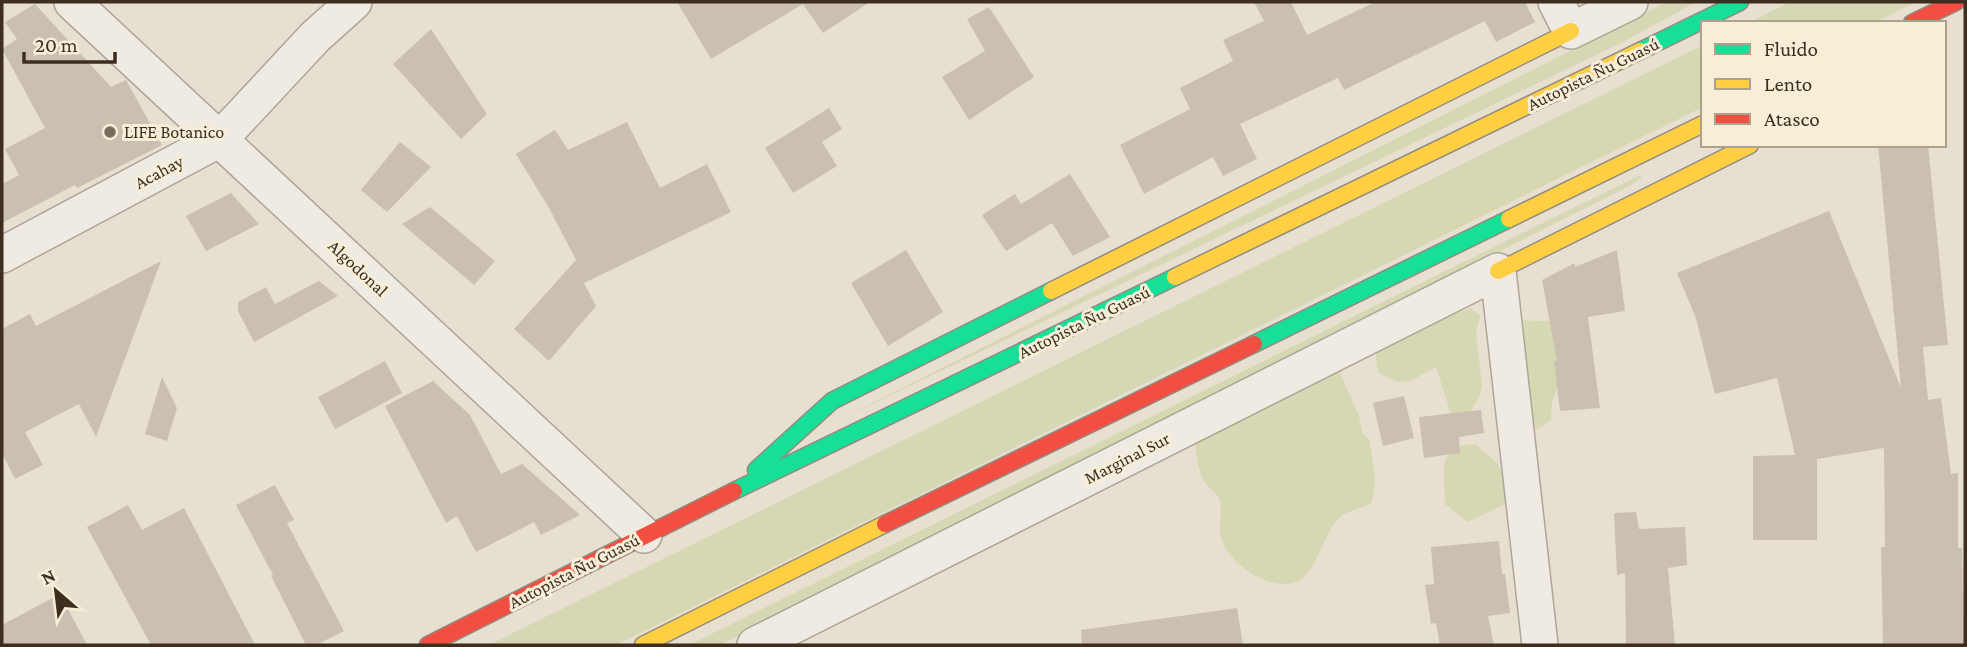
<svg xmlns="http://www.w3.org/2000/svg" width="1967" height="647" viewBox="0 0 1967 647" font-family="'Crimson Pro',serif">
	<style>
		.green { fill: #d6d7b3 }
		.building { fill: #cbbfb2 }
		.lines { fill: none; stroke-linecap: round; stroke-linejoin: round }
		.street-casing { stroke: #ada599; stroke-width: 38 }
		.fast-casing { stroke: #928b80; stroke-width: 19 }
		.slow-casing { stroke: #928b80; stroke-width: 19 }
		.jam-casing { stroke: #928b80; stroke-width: 19 }
		.street { stroke: #efebe3; stroke-width: 35 }
		.fast { stroke: #16e098; stroke-width: 16 }
		.slow { stroke: #ffcf43; stroke-width: 16 }
		.jam { stroke: #f24e42; stroke-width: 16 }
		.poi-dot { fill: #786c5e; stroke: #f7eed8; stroke-width: 2.5 }
		.labels { text-anchor: middle; dominant-baseline: central; stroke-width: 6; stroke-linejoin: round; paint-order: stroke }
		.street-label { font-size: 18px; fill: #3d2e20; stroke: #f7eed8 }
		.poi-label { font-size: 18px; fill: #3d2e20; stroke: #f7eed8; text-anchor: start }
	</style>
	<rect width="100%" height="100%" fill="#e7e0d1"/>
	<g class="green">
		<path d="M1667 2H1696L1625 41 833 423Z"/>
		<path d="M1790 2H1916L1874 23H1748Z"/>
		<path d="M1703 45V107L616 645H489Z"/>
		<path d="M1638 176H1642L1640 179 1631 185 720 645H689Z"/>
		<path d="M1470 308 1480 315 1476 333 1482 386 1479 398 1467 416 1451 414 1436 367C1411 380 1404 390 1378 372L1375 351 1418 329Z"/>
		<path d="M1504 320 1549 321 1556 338 1561 380 1552 401 1551 419 1540 428 1527 431 1518 370 1526 353Z"/>
		<path d="M1336 364 1359 416 1362 433 1369 439C1373 462 1378 480 1371 504 1360 509 1346 510 1337 520 1323 535 1316 574 1296 582 1269 592 1230 564 1222 540 1217 528 1223 514 1220 502 1219 494 1208 488 1204 481 1196 465 1194 446 1197 429L1216 421 1259 412 1266 402Z"/>
		<path d="M1475 444 1497 463 1511 487 1505 504 1468 522 1445 504C1445 474 1434 446 1475 444Z"/>
	</g>
	<g class="building">
		<path d="M677 2H870L823 33 803 4 711 59Z"/>
		<path d="M1254 2H1291L1307 35 1375 2H1525L1535 22 1496 42 1485 21 1344 90 1338 78 1240 124 1257 159 1223 176 1213 157 1144 194 1120 145 1190 109 1180 88 1233 61 1223 40 1264 21Z"/>
		<path d="M35 4 111 87 126 80 162 145 77 188 75 185 2 223V184L19 175 5 149 45 128 2 49 17 39 5 22Z"/>
		<path d="M989 7 1034 77 969 120 942 77 985 51 967 19Z"/>
		<path d="M431 29 487 114 461 139 393 64Z"/>
		<path d="M829 108 842 129 822 142 837 166 793 193 765 148Z"/>
		<path d="M627 122 660 188 707 164 731 212 584 283 596 306 549 361 514 329 576 260 549 208 516 154 555 130 568 150Z"/>
		<path d="M400 142 431 167 387 212 361 190Z"/>
		<path d="M1878 145H1928L1948 345 1923 347 1928 400 1941 398 1951 474 1958 473V548H1962L1964 645H1883L1881 547H1885L1884 448 1817 459V540H1753V456L1795 455 1777 378 1715 394 1696 318 1677 273 1829 211 1901 388Z"/>
		<path d="M1070 174 1110 237 1073 256 1052 223 1006 251 982 215 1015 194 1021 204Z"/>
		<path d="M231 193 259 224 206 251 186 216Z"/>
		<path d="M430 207 495 261 474 285 402 224Z"/>
		<path d="M906 250 943 312 888 346 851 283Z"/>
		<path d="M1617 250 1625 311 1588 317 1600 408 1560 411 1554 361H1557L1542 280 1575 263V267Z"/>
		<path d="M161 261 96 437 79 404 25 432 43 465 15 479 2 453V329L30 314 36 326Z"/>
		<path d="M319 281 338 296 254 342 238 311V302L266 287 275 304Z"/>
		<path d="M385 361 402 393 335 429 318 397Z"/>
		<path d="M162 377 177 408 167 441 145 434Z"/>
		<path d="M433 381 470 415 501 474 522 464 580 515 541 535 534 522 476 552 457 516 446 523 385 406Z"/>
		<path d="M1404 396 1414 438 1383 446 1373 403Z"/>
		<path d="M1481 410 1484 433 1459 437 1460 453 1424 458 1419 417Z"/>
		<path d="M275 485 294 520 287 523 344 631 316 645H306L271 576 273 575 236 505Z"/>
		<path d="M128 505 142 530 184 508 255 645H151L87 527Z"/>
		<path d="M1636 512 1639 529 1685 527 1687 565 1668 568 1675 645H1626L1625 573 1617 575 1614 513Z"/>
		<path d="M1499 541 1502 574H1505L1510 613 1488 616 1494 645H1440L1436 623 1431 624 1425 585 1434 584 1431 547Z"/>
		<path d="M60 594 87 645H2V625Z"/>
		<path d="M1237 608 1243 645H1082L1081 630Z"/>
	</g>
	<g class="lines">
		<g class="street-casing">
			<g id="street">
				<path d="M72 2 644 535"/>
				<path d="M1556 2 1571 31 1630 2"/>
				<path d="M2 255 220 139 315 37 354 2"/>
				<path d="M755 645 1498 271 1540 645"/>
			</g>
		</g>
		<g class="fast-casing">
			<g id="fast">
				<path d="M1640 51 1740 2"/>
				<path d="M1254 344 1509 219"/>
				<path d="M756 470 832 401 1051 291"/>
				<path d="M734 491 1175 277"/>
			</g>
		</g>
		<g class="slow-casing">
			<g id="slow">
				<path d="M1509 219 1703 124"/>
				<path d="M1498 271 1750 145"/>
				<path d="M1175 277 1640 51"/>
				<path d="M1051 291 1571 31"/>
				<path d="M643 645 885 524"/>
			</g>
		</g>
		<g class="jam-casing">
			<g id="jam">
				<path d="M1912 23 1956 2"/>
				<path d="M885 524 1254 344"/>
				<path d="M428 645 734 491"/>
			</g>
		</g>
		<use href="#street" class="street"/>
		<use href="#fast" class="fast"/>
		<use href="#slow" class="slow"/>
		<use href="#jam" class="jam"/>
	</g>
	<circle class="poi-dot" cx="110" cy="132" r="7"/>
	<g class="labels">
		<g class="street-label">
			<text transform="translate(1593 74) rotate(-26)">Autopista Ñu Guasú</text>
			<text transform="translate(159 172) rotate(-28)">Acahay</text>
			<text transform="translate(358 268) rotate(43)">Algodonal</text>
			<text transform="translate(1084 322) rotate(-26)">Autopista Ñu Guasú</text>
			<text transform="translate(1127 458) rotate(-27)">Marginal Sur</text>
			<text transform="translate(574 571) rotate(-27)">Autopista Ñu Guasú</text>
		</g>
		<g class="poi-label">
			<text x="124" y="132">LIFE Botanico</text>
		</g>
	</g>
	<rect width="1967" height="647" fill="none" stroke="#3d2e20" stroke-width="7"/>
	<rect x="1701" y="21" width="245" height="126" fill="#f7eed8" stroke="#ada18e" stroke-width="2"/>
	<rect x="1715" y="44" width="35" height="10" fill="#16e098" stroke="#ada18e" stroke-width="2"/>
	<text x="1764" y="56" font-size="21" fill="#3d2e20">Fluido</text>
	<rect x="1715" y="79" width="35" height="10" fill="#ffcf43" stroke="#ada18e" stroke-width="2"/>
	<text x="1764" y="91" font-size="21" fill="#3d2e20">Lento</text>
	<rect x="1715" y="114" width="35" height="10" fill="#f24e42" stroke="#ada18e" stroke-width="2"/>
	<text x="1764" y="126" font-size="21" fill="#3d2e20">Atasco</text>
	<g transform="translate(56 591) rotate(332)" stroke="#f7eed8" stroke-width="5" paint-order="stroke">
	<path d="M0-5L12 26L0 18L-12 26Z" fill="#3d2e20"/>
	<text y="-10" font-size="19" font-weight="bold" text-anchor="middle" fill="#3d2e20">N</text>
	</g>
	<path d="M24 52v10h91v-10" fill="none" stroke="#3d2e20" stroke-width="3.5"/>
	<text x="35" y="52" font-size="21" fill="#3d2e20" stroke="#f7eed8" stroke-width="5" paint-order="stroke">20 m</text>
</svg>
